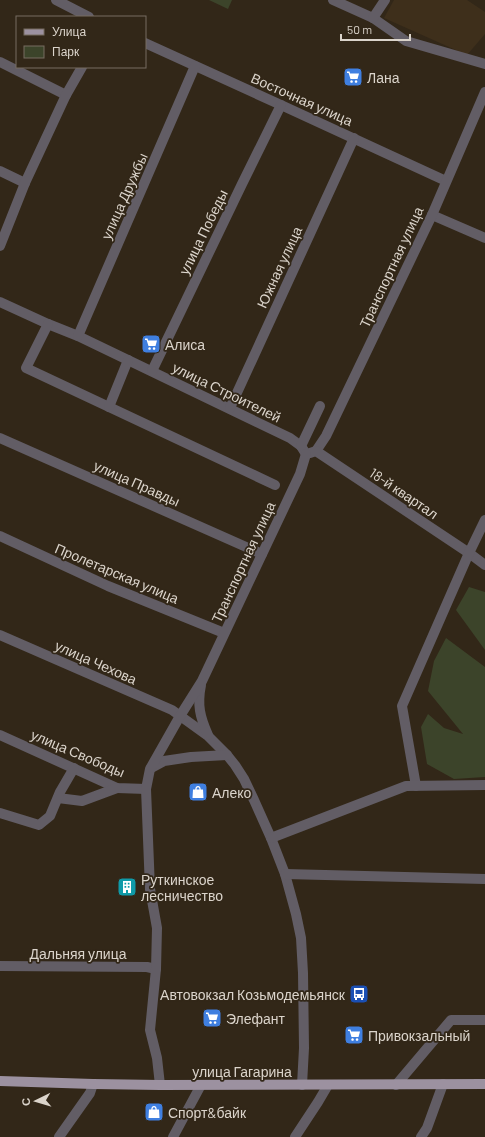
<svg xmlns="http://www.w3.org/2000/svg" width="485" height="1137" viewBox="0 0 485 1137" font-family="Barlow,sans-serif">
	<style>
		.built { fill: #3e2f1b }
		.green { fill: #3c442a }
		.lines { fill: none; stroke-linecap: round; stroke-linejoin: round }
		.minor { stroke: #625d65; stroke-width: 10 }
		.major { stroke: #9c91a0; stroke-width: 10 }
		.labels { text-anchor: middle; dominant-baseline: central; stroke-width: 3.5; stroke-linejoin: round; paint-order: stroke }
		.poi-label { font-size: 14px; fill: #dbd4cb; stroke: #322718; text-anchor: start }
		.street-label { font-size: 14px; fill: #dbd4cb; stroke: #322718 }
	</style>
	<rect width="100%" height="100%" fill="#322718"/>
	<path class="built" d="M394 0H467L485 12V34L467 55 384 18Z"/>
	<g class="green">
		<path d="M209 0H232L228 9Z"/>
		<path d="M469 587 485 592V650L456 610Z"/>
		<path d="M446 638 485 667V777L454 779 427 764 421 727 428 714 444 728 463 734 428 691 434 661Z"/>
	</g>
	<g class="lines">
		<g class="minor">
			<path d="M56 0 89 17"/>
			<path d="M333 0 373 18 406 41 485 64"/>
			<path d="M373 18 385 0"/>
			<path d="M145 43 281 105 446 181"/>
			<path d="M0 62 66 95"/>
			<path d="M0 171 25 183"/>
			<path d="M432 215 485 238"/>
			<path d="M0 246 25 183 66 95 82 67"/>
			<path d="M0 302 48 324 78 336 290 438 301 446 306 454"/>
			<path d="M48 324 26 368 275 485"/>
			<path d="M78 336 195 66"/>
			<path d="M152 371 242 184 281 105"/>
			<path d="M109 407 128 360"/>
			<path d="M230 408 354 138"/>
			<path d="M0 438 262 554"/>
			<path d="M301 446 320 406"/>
			<path d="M316 451 326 436 432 215 485 92"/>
			<path d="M310 453 316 451 469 553 485 565"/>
			<path d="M0 536 108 586 224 633"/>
			<path d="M0 635 172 710 208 736 227 755 235 765 244 779 254 800 271 838 285 874 296 914 301 938 303 973 304 1048 302 1085"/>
			<path d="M201 685C197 705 200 717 208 735"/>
			<path d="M0 735 117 788 146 789"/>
			<path d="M151 768 164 761 191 757 227 755"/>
			<path d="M416 786 402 706 469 553 485 520"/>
			<path d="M58 798 82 801 117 788"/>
			<path d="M0 813 39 825 50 816 60 792 74 768"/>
			<path d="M271 838 406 786 485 785"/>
			<path d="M285 874 485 879"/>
			<path d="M0 966 147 967 156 969"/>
			<path d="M160 1085 157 1058 150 1030 156 969 157 928 150 889 146 789 150 769 180 716 202 681 300 474 306 454"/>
			<path d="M396 1085 451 1020H485"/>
			<path d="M59 1137 90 1093 93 1084"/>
			<path d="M173 1137 201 1085"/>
			<path d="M295 1137 318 1102 328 1085"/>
			<path d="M421 1137 427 1128 443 1084"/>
		</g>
		<path class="major" d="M0 1081 93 1084 160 1085 485 1084"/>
	</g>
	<defs>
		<g id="supermarket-square" transform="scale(1)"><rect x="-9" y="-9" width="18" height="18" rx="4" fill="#3f7fe0" stroke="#322718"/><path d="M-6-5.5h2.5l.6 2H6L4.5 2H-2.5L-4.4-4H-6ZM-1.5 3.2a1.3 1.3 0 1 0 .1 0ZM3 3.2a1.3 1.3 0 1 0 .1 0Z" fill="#fff"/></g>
		<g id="shop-square" transform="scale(1)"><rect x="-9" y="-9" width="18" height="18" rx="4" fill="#3f7fe0" stroke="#322718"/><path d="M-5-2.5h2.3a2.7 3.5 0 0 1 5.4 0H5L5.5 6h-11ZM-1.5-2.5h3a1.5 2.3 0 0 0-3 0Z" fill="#fff"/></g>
		<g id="building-square" transform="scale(1)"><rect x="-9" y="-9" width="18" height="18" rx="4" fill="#0f9aa8" stroke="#322718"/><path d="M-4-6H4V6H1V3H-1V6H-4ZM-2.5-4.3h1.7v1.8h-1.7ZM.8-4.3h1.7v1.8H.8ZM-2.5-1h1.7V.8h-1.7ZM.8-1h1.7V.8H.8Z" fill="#fff"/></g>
		<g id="bus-square" transform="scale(1)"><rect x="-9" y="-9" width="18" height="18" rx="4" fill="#1a4fb4" stroke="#322718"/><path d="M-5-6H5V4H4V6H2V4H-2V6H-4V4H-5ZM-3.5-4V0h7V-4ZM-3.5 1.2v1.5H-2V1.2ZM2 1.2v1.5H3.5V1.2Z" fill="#fff"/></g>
	</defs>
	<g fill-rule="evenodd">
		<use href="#supermarket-square" x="353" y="77"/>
		<use href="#supermarket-square" x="151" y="344"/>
		<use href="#shop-square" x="198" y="792"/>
		<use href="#building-square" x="127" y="887"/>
		<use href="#bus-square" x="359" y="994"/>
		<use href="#supermarket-square" x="212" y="1018"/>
		<use href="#supermarket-square" x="354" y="1035"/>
		<use href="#shop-square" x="154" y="1112"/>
	</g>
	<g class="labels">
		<g class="poi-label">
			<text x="367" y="77">Лана</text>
			<text x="165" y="344">Алиса</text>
			<text x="212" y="792">Алеко</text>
			<text x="141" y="879">Руткинское<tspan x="141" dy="16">лесничество</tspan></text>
			<text x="345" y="994" text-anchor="end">Автовокзал Козьмодемьянск</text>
			<text x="226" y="1018">Элефант</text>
			<text x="368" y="1035">Привокзальный</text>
			<text x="168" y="1112">Спорт&amp;байк</text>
		</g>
		<g class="street-label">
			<text transform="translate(302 99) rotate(24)">Восточная улица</text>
			<text transform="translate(124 196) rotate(-66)">улица Дружбы</text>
			<text transform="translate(203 232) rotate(-64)">улица Победы</text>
			<text transform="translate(279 267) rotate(-65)">Южная улица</text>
			<text transform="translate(391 267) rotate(-65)">Транспортная улица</text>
			<text transform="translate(227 392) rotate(26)">улица Строителей</text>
			<text transform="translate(137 483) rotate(24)">улица Правды</text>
			<text transform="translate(404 493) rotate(34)">18-й квартал</text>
			<text transform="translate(243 562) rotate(-65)">Транспортная улица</text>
			<text transform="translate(117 573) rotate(23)">Пролетарская улица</text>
			<text transform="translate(96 662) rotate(24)">улица Чехова</text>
			<text transform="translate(78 753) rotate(23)">улица Свободы</text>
			<text x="78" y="953">Дальняя улица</text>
			<text x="242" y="1071">улица Гагарина</text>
		</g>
	</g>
	<rect x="16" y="16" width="130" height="52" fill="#322718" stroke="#766c60"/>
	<rect x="24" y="29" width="20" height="6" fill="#9c91a0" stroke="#766c60"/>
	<text x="52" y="36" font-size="12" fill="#dbd4cb">Улица</text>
	<rect x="24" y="46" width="20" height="12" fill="#3c442a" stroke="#766c60"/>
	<text x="52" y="56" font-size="12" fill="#dbd4cb">Парк</text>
	<g transform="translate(36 1101) rotate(265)" stroke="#322718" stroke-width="3" paint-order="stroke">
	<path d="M0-3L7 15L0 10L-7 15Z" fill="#dbd4cb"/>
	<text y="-6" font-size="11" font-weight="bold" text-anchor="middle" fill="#dbd4cb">С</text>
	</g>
	<path d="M341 34v6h69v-6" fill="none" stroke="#dbd4cb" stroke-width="2"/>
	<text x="347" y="34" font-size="12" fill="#dbd4cb" stroke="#322718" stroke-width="3" paint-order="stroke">50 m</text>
</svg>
